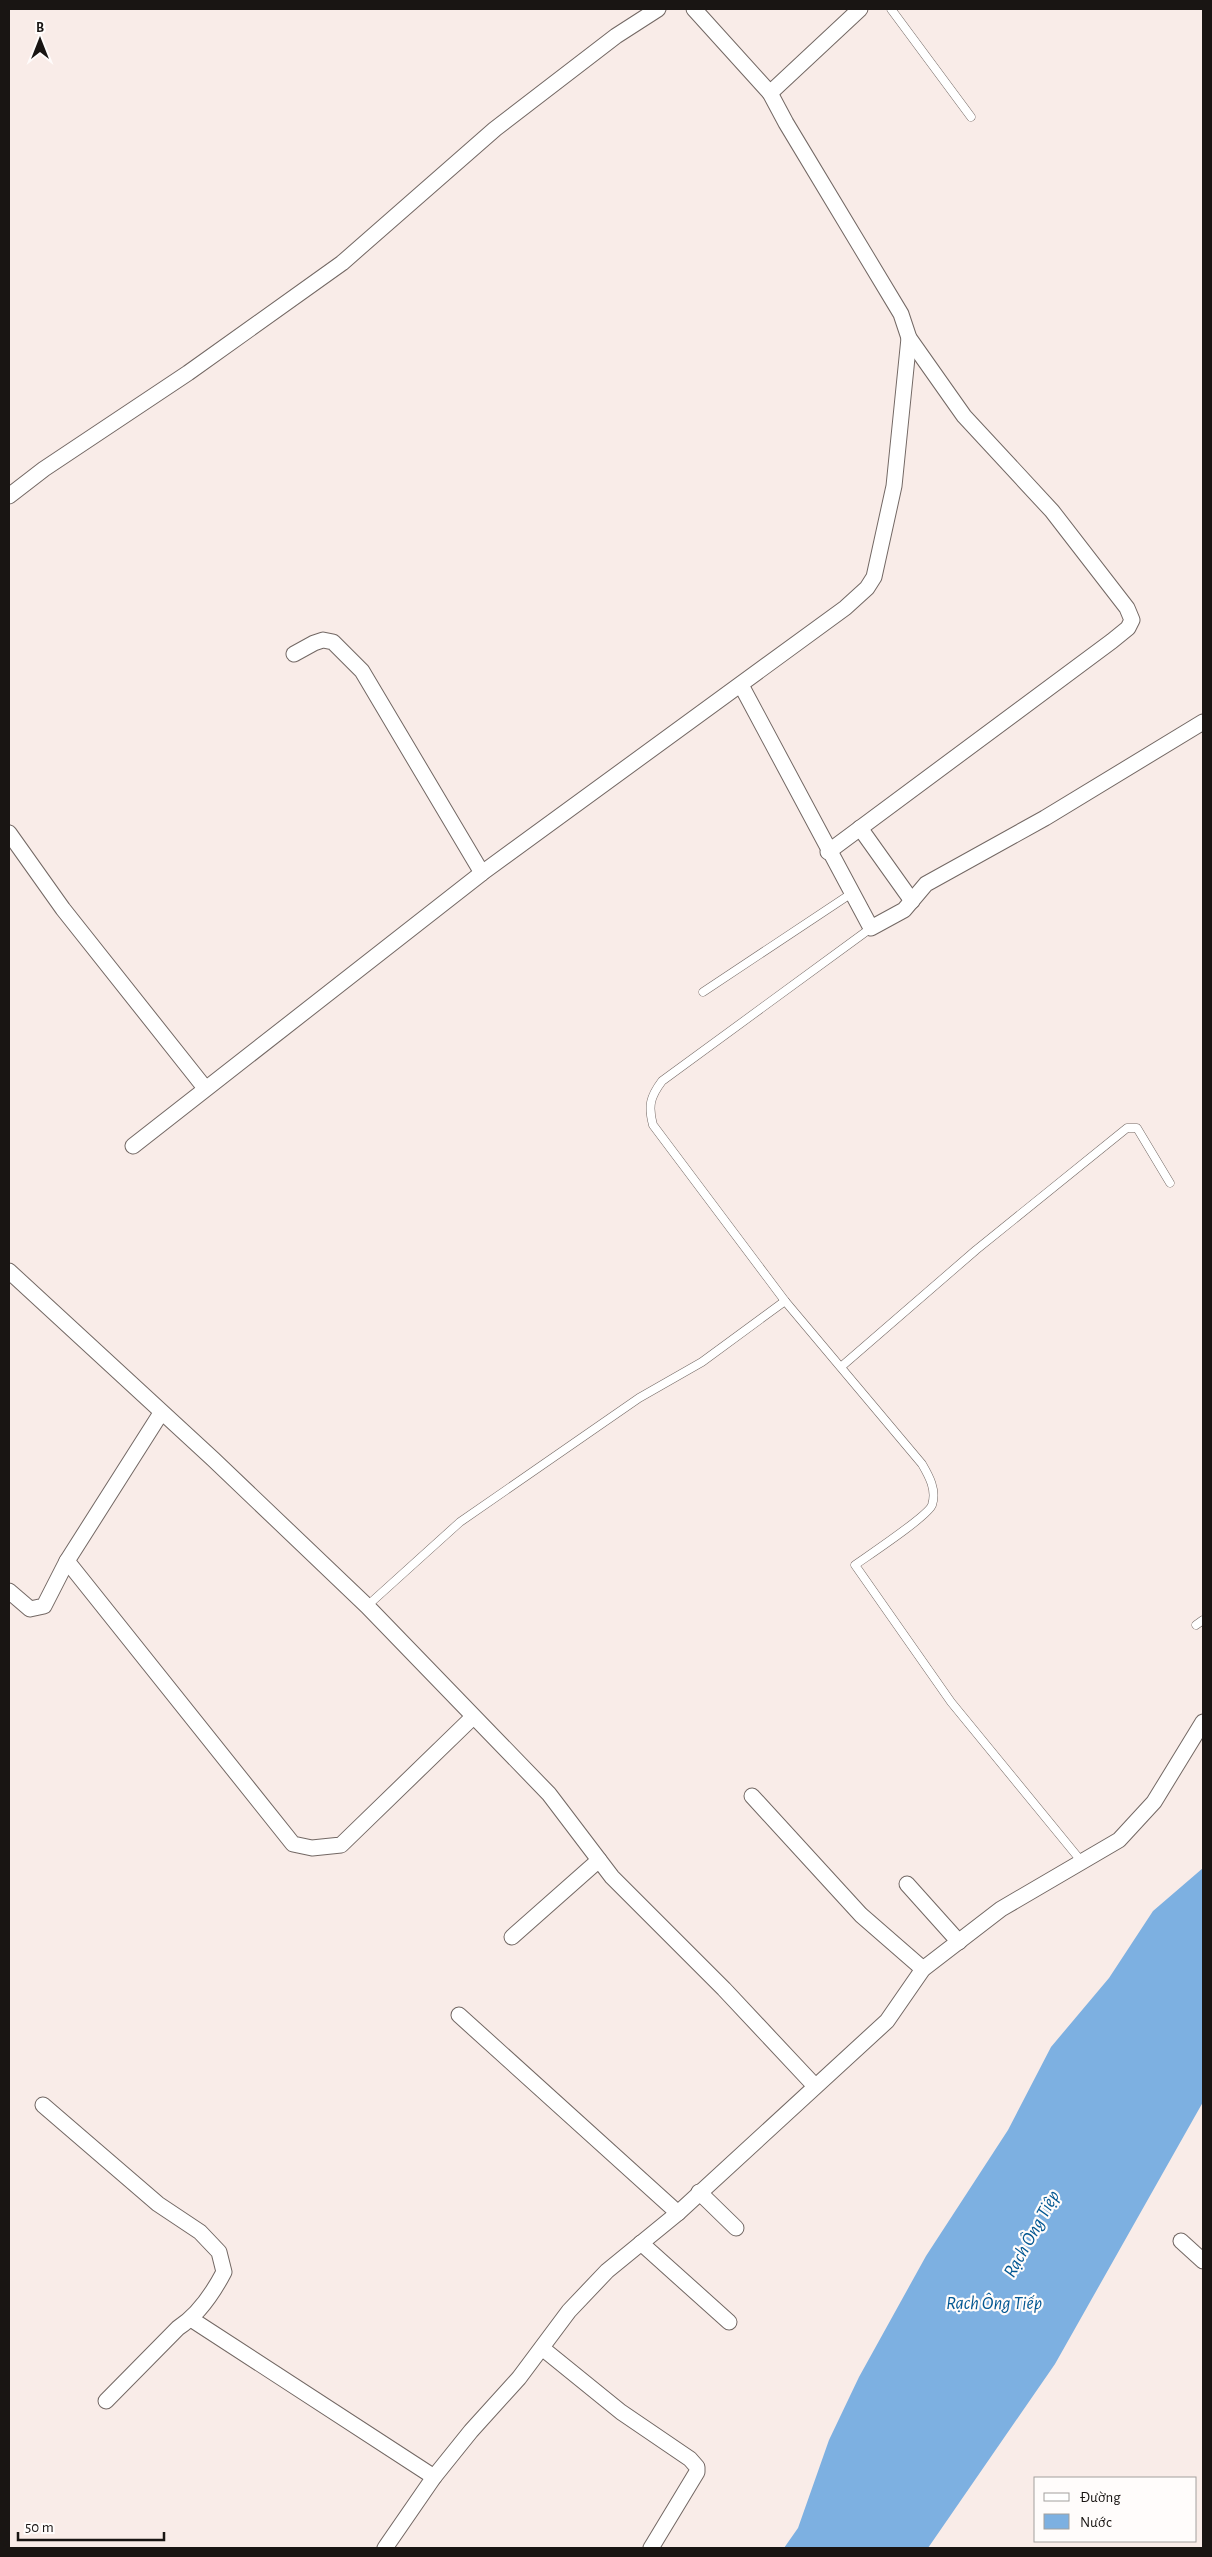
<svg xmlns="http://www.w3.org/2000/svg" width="1212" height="2557" viewBox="0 0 1212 2557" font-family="'Alegreya Sans',sans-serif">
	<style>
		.water { fill: #7db0e1 }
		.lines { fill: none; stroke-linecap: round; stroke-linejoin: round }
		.lane-casing { stroke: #736864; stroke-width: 9 }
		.street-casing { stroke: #736864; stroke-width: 17 }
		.lane { stroke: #fff; stroke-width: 8 }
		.street { stroke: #fff; stroke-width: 15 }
		.labels { text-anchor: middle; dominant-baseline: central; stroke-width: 4.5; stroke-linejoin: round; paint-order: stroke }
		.water-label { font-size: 19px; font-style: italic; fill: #025792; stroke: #fffcfb }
	</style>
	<rect width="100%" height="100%" fill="#f9ece8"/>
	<path class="water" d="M1203 1868V2102L1055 2364 928 2548H784L798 2528 829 2440 859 2377 926 2256 1008 2130 1051 2047 1109 1978 1153 1911Z"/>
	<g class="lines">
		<g class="lane-casing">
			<g id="lane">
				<path d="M891 9 971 117"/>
				<path d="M871 928 662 1081C650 1097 648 1106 653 1125L785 1301 922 1464C929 1476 937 1490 932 1505 928 1516 869 1555 855 1565L951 1702 1082 1862"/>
				<path d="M703 992 852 893"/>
				<path d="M842 1366 976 1250 1127 1128H1137L1170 1183"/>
				<path d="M367 1606 460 1522 639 1398 702 1362 785 1301"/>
				<path d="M1196 1625 1203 1620"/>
			</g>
		</g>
		<g class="street-casing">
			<g id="street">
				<path d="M694 9 770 93 860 9"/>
				<path d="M770 93 786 123 901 314 909 338 964 416 1052 511 1127 608 1132 620 1128 628 1112 641 828 852"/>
				<path d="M9 496 44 469 188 373 342 263 495 129 616 36 658 9"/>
				<path d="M294 654 314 643 323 640 333 642 362 671 482 873"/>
				<path d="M741 685 871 928 904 910 926 884 1045 818 1203 722"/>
				<path d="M860 828 912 901"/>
				<path d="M9 833 63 909 205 1088"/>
				<path d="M133 1146 482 873 845 608 867 588 874 577 894 486 909 338"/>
				<path d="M9 1271 213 1459 367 1606 549 1794 612 1877 724 1989 814 2085"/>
				<path d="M161 1413 67 1561 293 1844 312 1848 341 1845 473 1717"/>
				<path d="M9 1591 30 1609 44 1606 67 1561"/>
				<path d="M752 1796 861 1915 923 1969"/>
				<path d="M907 1884 959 1942"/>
				<path d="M512 1937 599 1860"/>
				<path d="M459 2015 678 2213"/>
				<path d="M43 2105 158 2204 200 2232 219 2252 224 2272C213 2293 198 2315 178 2328L106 2401"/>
				<path d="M699 2192 736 2228"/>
				<path d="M1181 2241 1203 2261"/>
				<path d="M641 2243 729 2322"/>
				<path d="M191 2319 434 2477"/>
				<path d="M542 2348 621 2412 690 2459 697 2467V2472L651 2548"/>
				<path d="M385 2548 434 2477 471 2431 519 2378 569 2311 607 2271 678 2213 887 2021 923 1969 1001 1909 1119 1840 1154 1802 1203 1722"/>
			</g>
		</g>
		<use href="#lane" class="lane"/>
		<use href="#street" class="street"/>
	</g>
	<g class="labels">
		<g class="water-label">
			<text transform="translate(1032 2234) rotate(-61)">Rạch Ông Tiệp</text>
			<text x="994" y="2303">Rạch Ông Tiếp</text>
		</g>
	</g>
	<rect width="1212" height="2557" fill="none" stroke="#191513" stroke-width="20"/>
	<rect x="1034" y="2477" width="162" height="65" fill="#fffcfb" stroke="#a3a09e"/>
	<rect x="1044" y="2493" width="25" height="8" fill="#ffffff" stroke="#a3a09e"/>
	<text x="1080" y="2502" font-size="15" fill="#191513">Đường</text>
	<rect x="1044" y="2514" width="25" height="15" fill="#7db0e1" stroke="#a3a09e"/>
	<text x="1080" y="2527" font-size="15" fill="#191513">Nước</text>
	<g transform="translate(40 40)" stroke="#fffcfb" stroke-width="4" paint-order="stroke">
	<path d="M0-4L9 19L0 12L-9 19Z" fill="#191513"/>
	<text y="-8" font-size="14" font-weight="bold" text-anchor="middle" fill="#191513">B</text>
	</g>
	<path d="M18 2532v8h146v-8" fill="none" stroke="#191513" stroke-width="2.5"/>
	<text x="25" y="2532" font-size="15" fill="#191513" stroke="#fffcfb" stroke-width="4" paint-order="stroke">50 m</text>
</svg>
